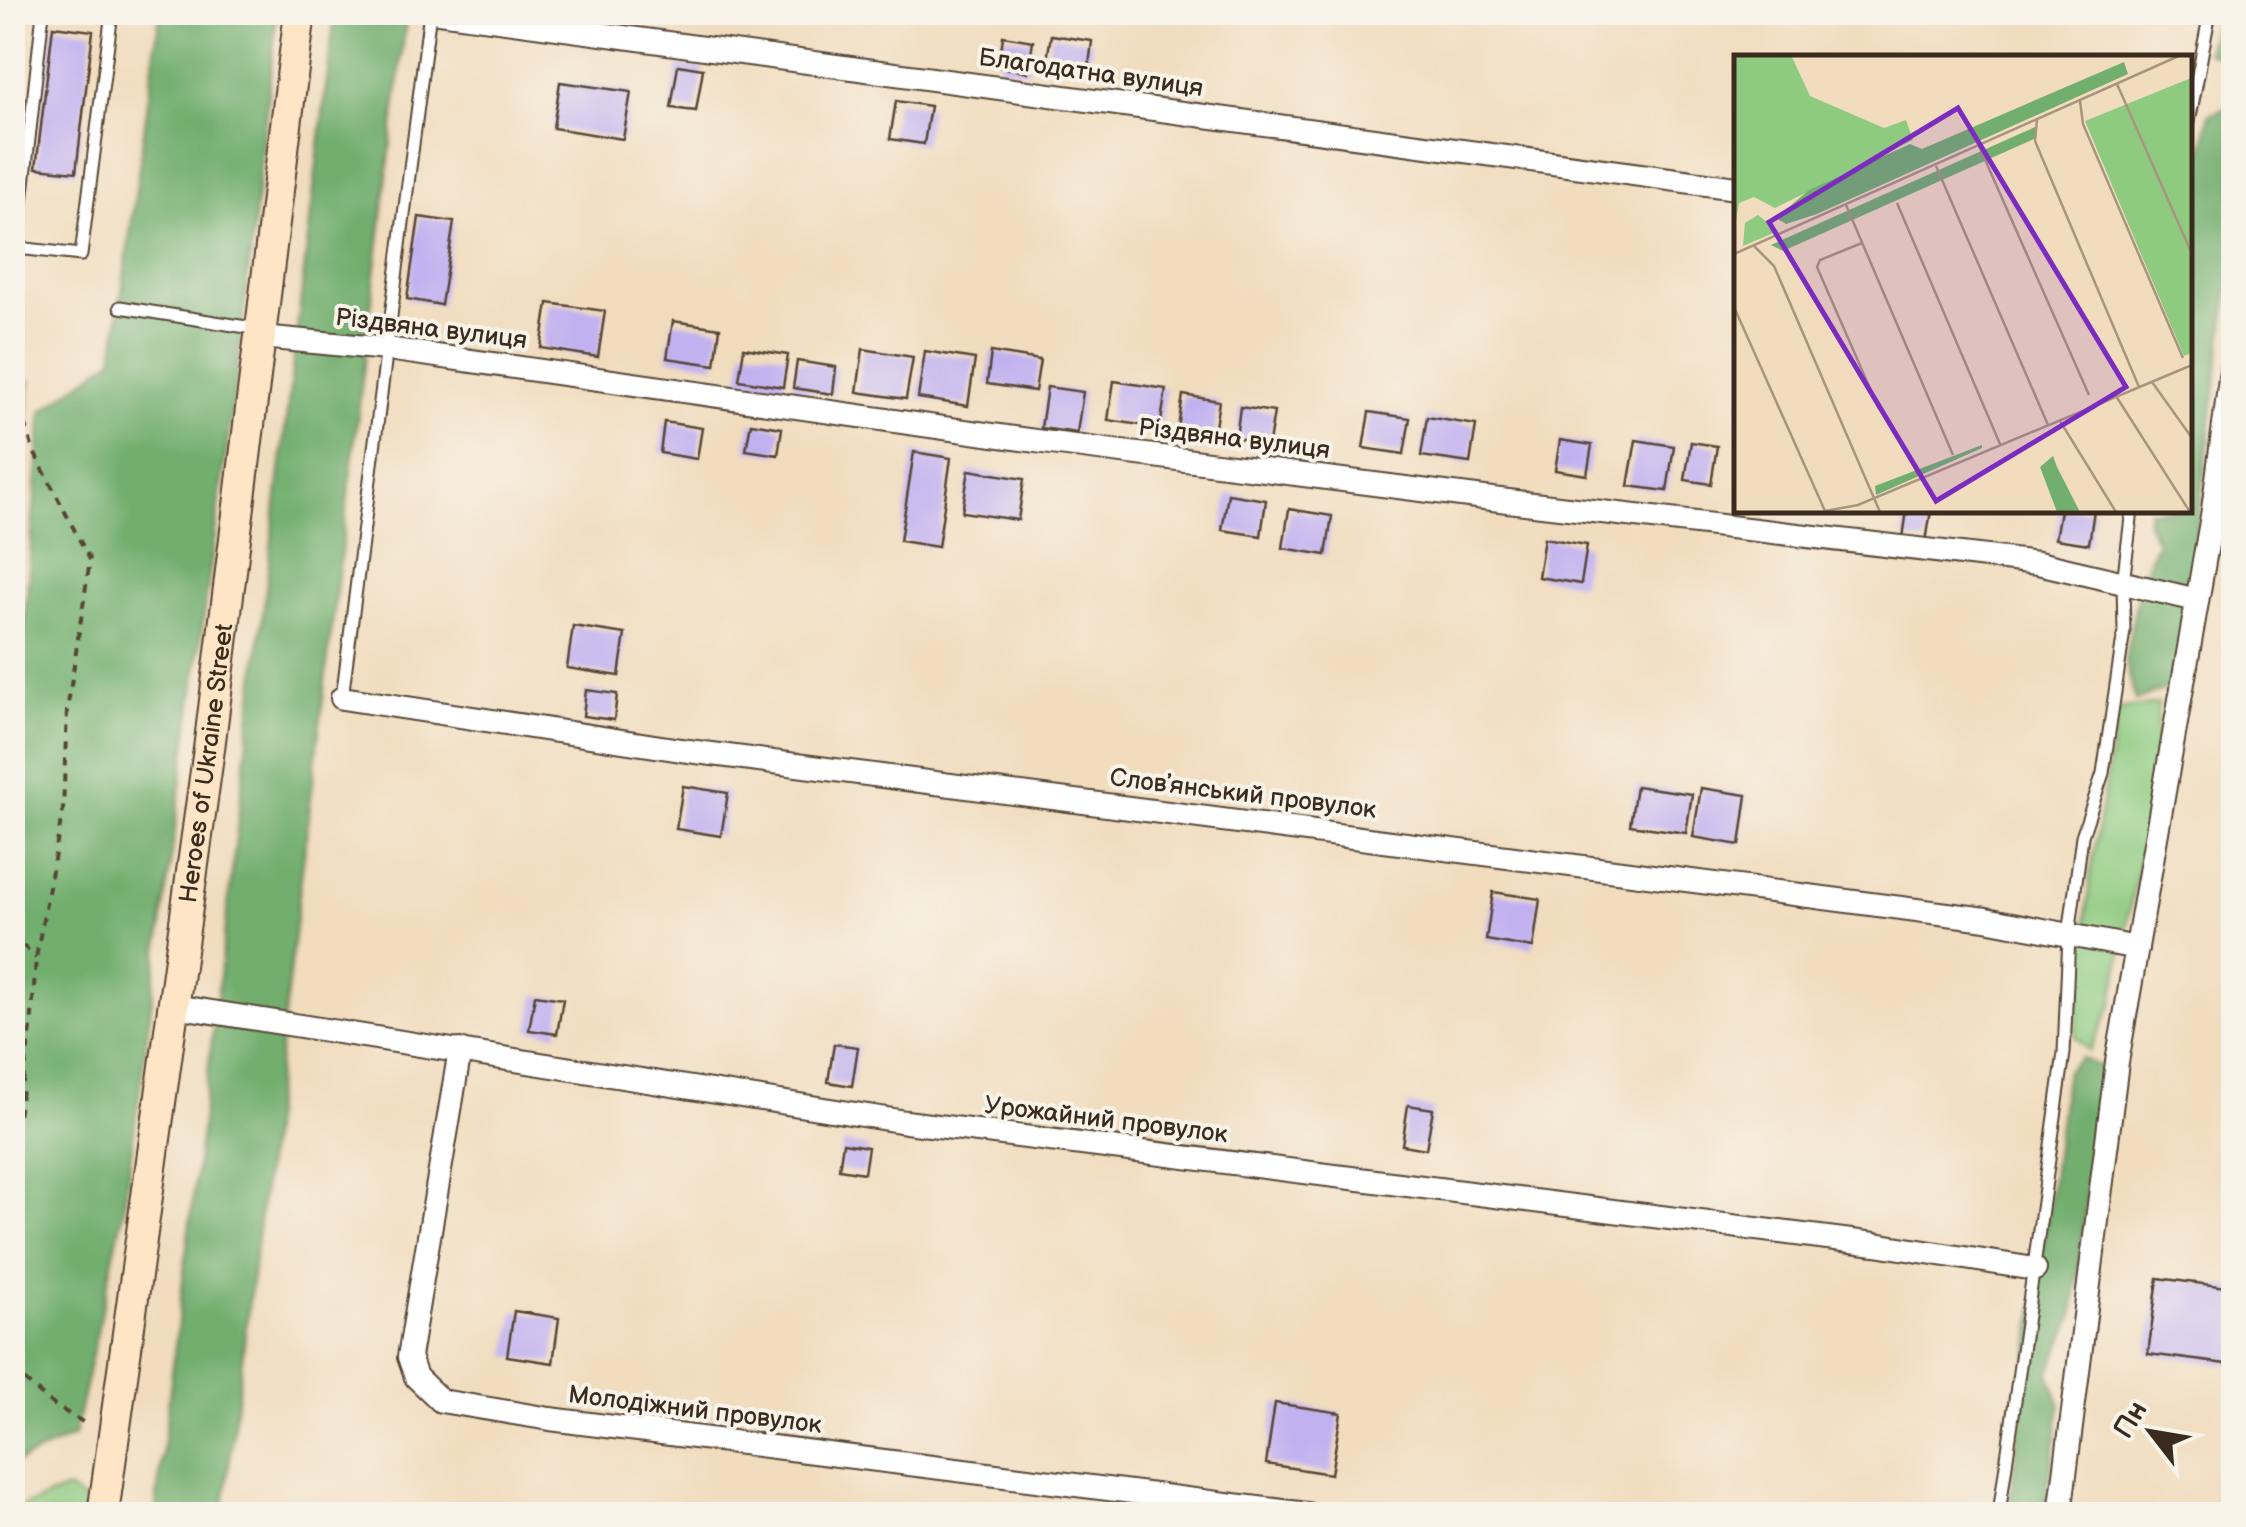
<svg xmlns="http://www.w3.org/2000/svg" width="2246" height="1527" viewBox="0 0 2246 1527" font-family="'Balsamiq Sans',sans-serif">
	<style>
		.green { fill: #8ecb80; stroke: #647a4f; stroke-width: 2.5 }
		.forest { fill: #72af6e; stroke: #566c46; stroke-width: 2.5 }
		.building { fill: #c1b1f0 }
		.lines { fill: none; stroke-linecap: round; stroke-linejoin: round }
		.lane-casing { stroke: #564536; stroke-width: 15 }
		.street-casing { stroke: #564536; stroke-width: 26 }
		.secondary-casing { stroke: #564536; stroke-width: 34 }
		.path { stroke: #564536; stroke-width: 4; stroke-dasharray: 8 8; stroke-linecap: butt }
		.lane { stroke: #fff; stroke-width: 11 }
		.street { stroke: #fff; stroke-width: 22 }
		.secondary { stroke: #fde5c5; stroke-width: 30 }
		.labels { text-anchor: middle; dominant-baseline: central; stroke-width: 8; stroke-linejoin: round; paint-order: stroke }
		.street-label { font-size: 25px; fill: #3b2a1e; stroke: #f7f3e8 }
		.inset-road { fill: none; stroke: #a8957e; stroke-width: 2.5 }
		.view { fill: #7b2cbf; fill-opacity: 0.15; stroke: #7b2cbf; stroke-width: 5 }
		.inset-edge { fill: none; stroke: #3b2a1e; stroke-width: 5 }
	</style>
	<rect width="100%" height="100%" fill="#f7f3e8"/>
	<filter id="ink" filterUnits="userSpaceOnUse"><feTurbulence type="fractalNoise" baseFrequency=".01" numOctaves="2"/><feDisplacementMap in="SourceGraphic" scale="20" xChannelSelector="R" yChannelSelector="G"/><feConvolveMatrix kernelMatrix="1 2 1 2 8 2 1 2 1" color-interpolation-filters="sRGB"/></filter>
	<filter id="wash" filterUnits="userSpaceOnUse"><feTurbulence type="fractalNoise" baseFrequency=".0048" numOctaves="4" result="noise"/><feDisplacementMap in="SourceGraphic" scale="40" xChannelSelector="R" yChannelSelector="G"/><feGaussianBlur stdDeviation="2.25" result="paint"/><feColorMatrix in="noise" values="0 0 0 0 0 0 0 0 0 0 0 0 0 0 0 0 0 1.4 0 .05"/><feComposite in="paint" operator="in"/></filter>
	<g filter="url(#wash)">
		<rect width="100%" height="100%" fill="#f1dcbe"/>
		<g class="green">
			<path d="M13 377 30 380 13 574 12 377Z"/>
			<path d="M2158 704 2156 769 2112 1005 2089 1052 2075 1036 2091 868 2118 710Z"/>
			<path d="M68 1489 86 1502 85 1514H13V1510Z"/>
		</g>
		<g class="forest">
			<path d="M160 13H277L239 356 123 1213 74 1436 13 1464 12 717 25 618 42 412 113 359Z"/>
			<path d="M335 13H407L223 1514H155Z"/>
			<path d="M2218 13H2233V62L2207 52Z"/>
			<path d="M2233 106V259L2176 684 2136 701 2125 660 2140 582 2157 541 2147 523 2149 510H2188L2189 228 2209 114Z"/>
			<path d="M2081 1058 2101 1067 2073 1318 2049 1373 2061 1406 2044 1514H2008L2066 1071Z"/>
		</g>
		<g id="blocks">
			<g class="building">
				<path d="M53 26 93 31 76 172 36 168Z"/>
				<path d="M1051 35 1092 41 1089 66 1047 60Z"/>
				<path d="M1003 36 1033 41 1028 72 999 67Z"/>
				<path d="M678 65 703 69 696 111 671 108Z"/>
				<path d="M560 82 631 92 623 139 553 128Z"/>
				<path d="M896 101 930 106 924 144 890 139Z"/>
				<path d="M419 217 454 222 441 305 407 299Z"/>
				<path d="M548 303 605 311 598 357 541 348Z"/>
				<path d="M673 321 720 328 715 365 667 358Z"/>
				<path d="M744 348 788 355 783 387 739 380Z"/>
				<path d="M863 349 913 357 906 399 857 392Z"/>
				<path d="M925 351 975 359 968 406 918 398Z"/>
				<path d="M991 352 1040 360 1035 391 987 384Z"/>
				<path d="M797 361 836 367 833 394 793 388Z"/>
				<path d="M1114 381 1166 389 1160 428 1108 420Z"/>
				<path d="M1047 387 1083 392 1077 433 1041 428Z"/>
				<path d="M1183 395 1219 401 1213 440 1177 435Z"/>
				<path d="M1240 407 1274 412 1269 443 1236 438Z"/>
				<path d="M1369 412 1410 418 1404 454 1363 448Z"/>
				<path d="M1427 417 1476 425 1470 463 1421 456Z"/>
				<path d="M664 422 702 428 697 459 660 453Z"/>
				<path d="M751 423 782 428 778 455 746 450Z"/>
				<path d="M1560 440 1592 445 1587 475 1555 470Z"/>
				<path d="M1636 440 1674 446 1667 491 1628 486Z"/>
				<path d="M1691 442 1717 446 1711 484 1685 480Z"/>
				<path d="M914 452 951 458 938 547 900 541Z"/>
				<path d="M969 470 1024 479 1018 520 962 512Z"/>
				<path d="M1228 494 1266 500 1261 536 1222 530Z"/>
				<path d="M1289 509 1332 516 1326 555 1283 548Z"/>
				<path d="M1907 510H1931L1926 542 1903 538Z"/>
				<path d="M2060 510H2094L2089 544 2055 539Z"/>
				<path d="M1544 538 1587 545 1581 584 1538 577Z"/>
				<path d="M573 626 625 634 619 676 567 668Z"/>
				<path d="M586 690 617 694 614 720 583 716Z"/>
				<path d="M683 786 728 793 721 836 676 829Z"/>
				<path d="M1636 786 1692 794 1686 833 1630 825Z"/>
				<path d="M1701 788 1747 795 1740 845 1693 837Z"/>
				<path d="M1493 892 1540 899 1533 948 1486 940Z"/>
				<path d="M535 995 563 999 557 1034 529 1030Z"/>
				<path d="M834 1044 858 1047 852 1086 828 1082Z"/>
				<path d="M1408 1105 1433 1109 1426 1149 1402 1145Z"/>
				<path d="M843 1143 868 1147 864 1173 839 1169Z"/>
				<path d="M2158 1278 2234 1288V1365L2148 1354Z"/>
				<path d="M514 1311 559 1318 553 1363 507 1356Z"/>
				<path d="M1275 1403 1341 1413 1331 1474 1266 1464Z"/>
			</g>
		</g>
	</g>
	<g filter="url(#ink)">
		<use href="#blocks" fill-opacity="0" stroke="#564536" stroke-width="2.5"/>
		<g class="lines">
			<g class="lane-casing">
				<g id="lane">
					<path d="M43 12 17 248 81 255 112 12"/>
					<path d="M2188 127 2210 12"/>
					<path d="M120 307 259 329"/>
					<path d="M342 698 430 12"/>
					<path d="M1999 1514 2064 1053 2069 935 2082 836 2103 773 2124 631 2123 583 2132 510"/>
				</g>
			</g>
			<g class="street-casing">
				<g id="street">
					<path d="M439 12 1736 188"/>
					<path d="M262 337 387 349 1043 442 1508 501 2038 563 2197 600"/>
					<path d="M342 698 681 750 1986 919 2137 948"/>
					<path d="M174 1006 906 1122 1875 1244 2035 1269"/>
					<path d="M460 1050 409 1357 416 1377 441 1401 550 1419 1307 1514"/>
					<path d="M2060 1514 2117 1062 2213 510 2234 348"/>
				</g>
			</g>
			<g class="secondary-casing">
				<g id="secondary">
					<path id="s1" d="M103 1514 209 749 300 12"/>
				</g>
			</g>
			<g class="path">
				<path d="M12 377 33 450 90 560 67 711 63 810 36 958 31 1029 12 1157"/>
				<path d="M12 934 36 958"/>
				<path d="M12 1370 54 1405 88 1425"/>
			</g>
			<use href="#lane" class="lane"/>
			<use href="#street" class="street"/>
			<use href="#secondary" class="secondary"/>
		</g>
	</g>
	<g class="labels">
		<g class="street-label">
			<text transform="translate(1091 73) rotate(8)">Благодатна вулиця</text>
			<text transform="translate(431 329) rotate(7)">Різдвяна вулиця</text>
			<text transform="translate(1234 439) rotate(7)">Різдвяна вулиця</text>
			<text stroke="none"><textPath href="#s1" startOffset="758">Heroes of Ukraine Street</textPath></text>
			<text transform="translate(1243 794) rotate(7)">Словʼянський провулок</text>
			<text transform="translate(1106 1120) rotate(7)">Урожайний провулок</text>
			<text transform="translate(695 1410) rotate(7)">Молодіжний провулок</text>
		</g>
	</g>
	<g transform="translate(1734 55)">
		<rect width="458" height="458" fill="#f1dcbe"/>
		<path d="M0 0H57L76 41 150 73 172 65 179 85 41 153 20 142 5 148 0 176ZM457 23 458 298 450 301 351 66ZM24 160 44 176 9 191 11 168Z" fill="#8ecb80"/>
		<path d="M390 7 394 19 83 159 52 169 42 163 75 135 176 89 188 94ZM301 72 302 83 49 196 37 190ZM248 390V393L142 440 141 431ZM319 401 323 412 346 457H323L306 412Z" fill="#72af6e"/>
		<path class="inset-road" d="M383 29 458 199M346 46 349 69 449 303M303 65 301 86 405 332M245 91 355 340M202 111 314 370M163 148 266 389M112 150 219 400M128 188 86 205 83 212 145 354M20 191 40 211 146 457M0 199 447 0M0 252 91 456M418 327 458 383M382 341 456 457M326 366 382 457M91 456 124 450 458 310"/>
		<path class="view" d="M224 53 392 332 202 446 35 167Z"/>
		<rect width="458" height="458" class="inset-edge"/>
	</g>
	<rect width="2246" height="1527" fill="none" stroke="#f7f3e8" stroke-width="50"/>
	<g transform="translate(2151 1432) rotate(301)" stroke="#f7f3e8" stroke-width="8" paint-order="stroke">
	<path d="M0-8L18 38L0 25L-18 38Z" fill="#3b2a1e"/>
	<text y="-15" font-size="28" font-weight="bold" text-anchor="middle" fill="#3b2a1e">Пн</text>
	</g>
</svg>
